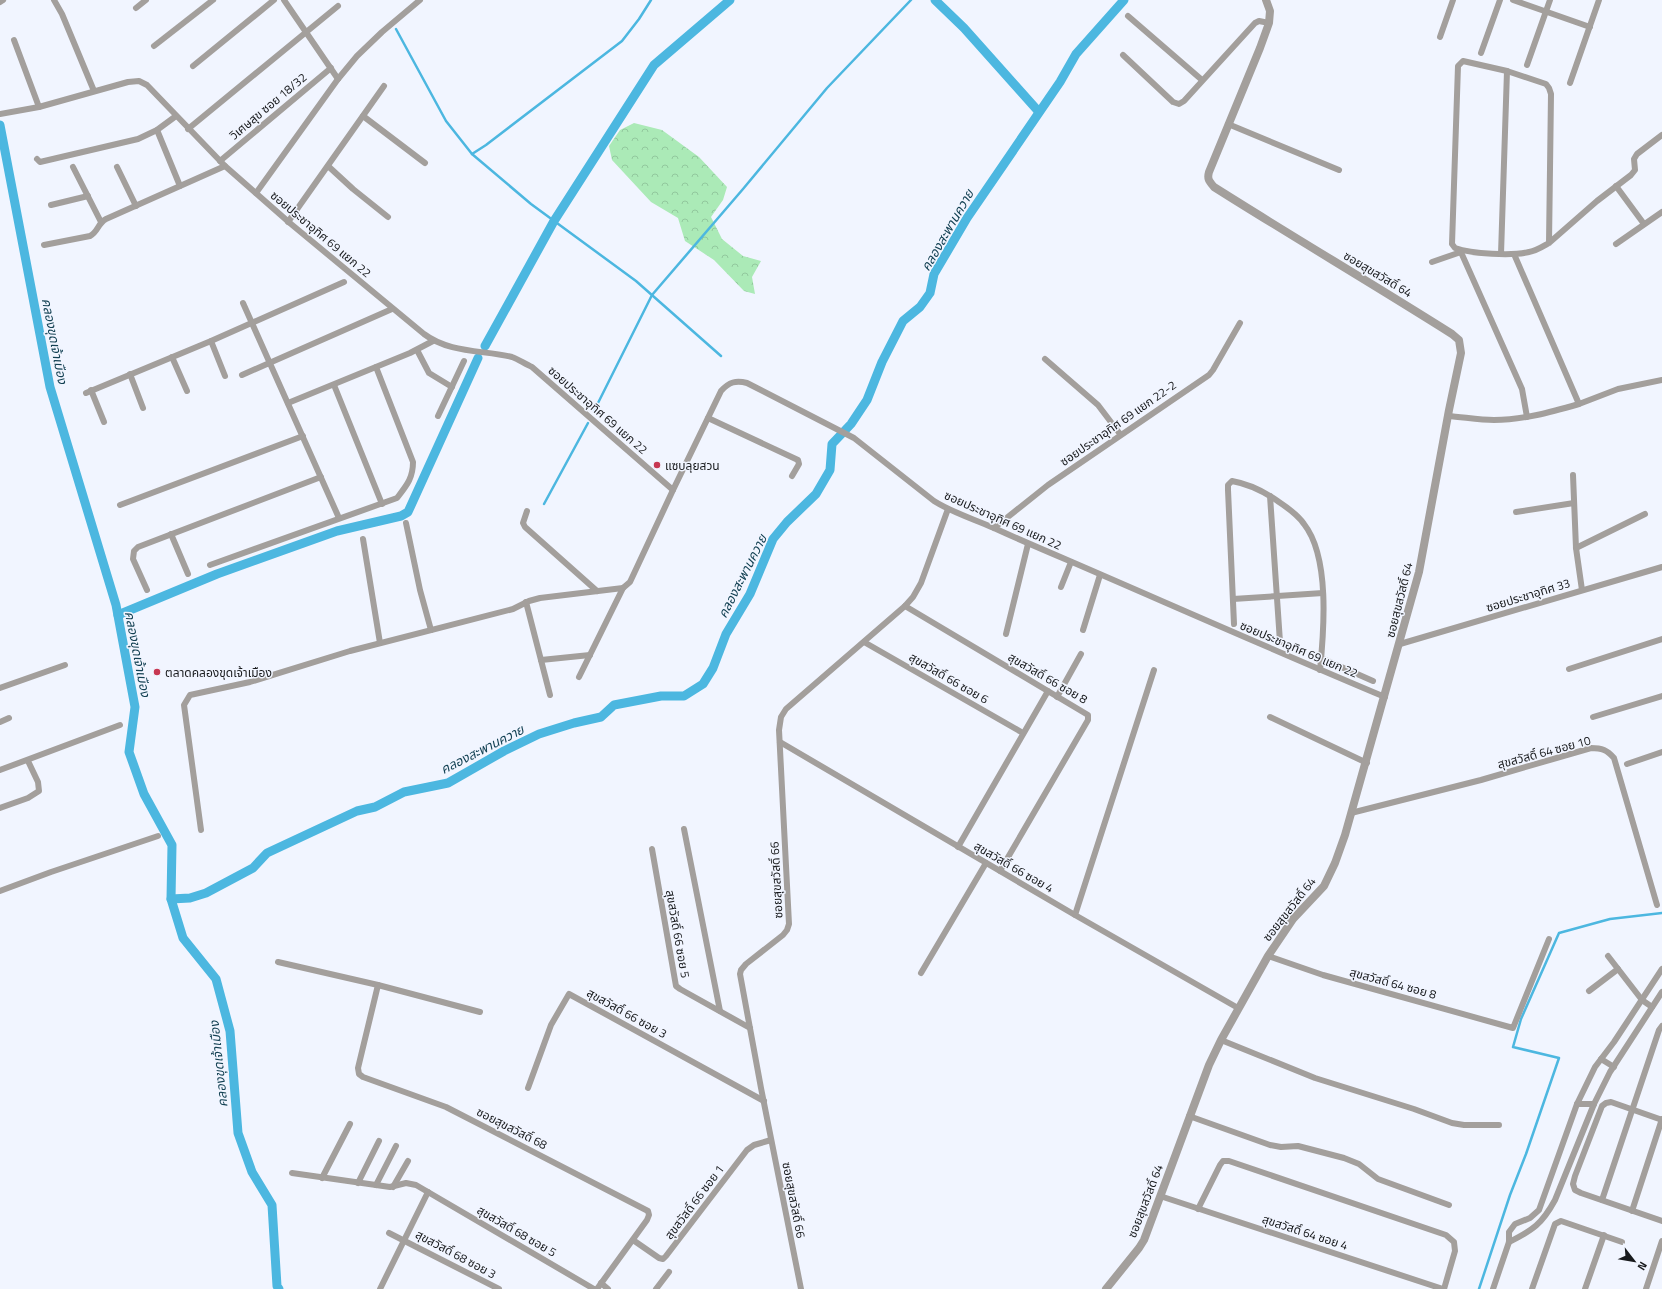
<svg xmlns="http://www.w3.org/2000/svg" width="1662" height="1289" viewBox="0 0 1662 1289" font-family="'Titillium Web','Noto Sans Thai',sans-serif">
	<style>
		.forest { fill: url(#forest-crowns) }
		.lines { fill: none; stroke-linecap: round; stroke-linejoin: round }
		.stream { stroke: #4cb7e0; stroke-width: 2.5 }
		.canal { stroke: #4cb7e0; stroke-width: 9 }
		.minor { stroke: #a39f9c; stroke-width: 6 }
		.tertiary { stroke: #a39f9c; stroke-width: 8 }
		.poi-dot { fill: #c73752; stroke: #f1f5ff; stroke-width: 1.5 }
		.labels { text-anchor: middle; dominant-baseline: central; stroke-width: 3; stroke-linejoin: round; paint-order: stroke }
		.street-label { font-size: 12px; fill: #181a1d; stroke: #f1f5ff }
		.poi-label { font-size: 12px; fill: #181a1d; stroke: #f1f5ff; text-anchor: start }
		.water-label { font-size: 13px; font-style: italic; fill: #134153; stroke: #f1f5ff }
	</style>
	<defs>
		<pattern id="forest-crowns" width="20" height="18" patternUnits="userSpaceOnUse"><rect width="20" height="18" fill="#abeab7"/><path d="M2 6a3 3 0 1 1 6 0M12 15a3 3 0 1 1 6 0" fill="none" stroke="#92c89d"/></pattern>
	</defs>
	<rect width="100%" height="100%" fill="#f1f5ff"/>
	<path class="forest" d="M634 123 662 130 699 157 727 187 723 200 711 217 722 239 743 256 761 261 752 277 755 294 744 291 714 260 685 241 678 218 651 202 612 160 609 146 620 130Z"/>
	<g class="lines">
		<g class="stream">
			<path d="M396 29 446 121 472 154 531 204 636 281 721 356"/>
			<path d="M472 154 486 145 622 41 639 19 651 0"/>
			<path d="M594 411 652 295 743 189 827 88 911 0"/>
			<path d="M544 504 588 423"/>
			<path d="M1479 1289 1510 1195 1526 1154 1559 1058 1513 1047 1521 1019 1559 933 1610 919 1662 913"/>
		</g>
		<g class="canal">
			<path d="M935 0 964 28 1039 112"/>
			<path d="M0 125 50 387 116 605 135 707 129 752 144 794 172 845 171 899 183 938 216 979 230 1031 238 1133 252 1172 272 1205 277 1286 279 1289"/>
			<path d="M485 346 554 221 654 65 730 0"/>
			<path d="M118 615 217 574 337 531 401 516 408 512 478 358"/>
			<path d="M171 899 190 898 206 893 253 868 267 853 357 811 375 807 404 792 448 783 504 751 539 734 574 723 601 717 614 705 661 696H684L703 684 713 668 726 634 750 594 773 539 787 522 816 494 830 470 832 444 851 424 867 400 882 362 903 321 920 307 930 293 934 274 967 218 1060 82 1076 54 1124 0"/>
		</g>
		<g class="minor">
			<path d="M54 0 62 14 94 91"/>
			<path d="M284 0 338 79"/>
			<path d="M1513 0 1590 27"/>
			<path d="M0 2 3 0"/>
			<path d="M136 8 146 0"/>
			<path d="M1128 16 1202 80"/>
			<path d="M1440 37 1453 0"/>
			<path d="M14 40 39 107"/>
			<path d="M154 46 213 0"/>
			<path d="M1481 53 1500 0"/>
			<path d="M1123 55 1173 102 1179 104 1184 101 1255 23 1259 21 1269 23"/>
			<path d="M1527 65 1550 0"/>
			<path d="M193 66 274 0"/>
			<path d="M1570 83 1599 0"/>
			<path d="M0 114 39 107 128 82 139 81 147 85 225 166 291 224 424 334C449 353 483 350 512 357 518 359 525 364 532 367L673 490 721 391C729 382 736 380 747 383L854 438 934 501C953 513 974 519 994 528 1020 540 1046 551 1072 562 1176 607 1280 653 1385 697"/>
			<path d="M363 116 425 163"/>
			<path d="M1228 124 1339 170"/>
			<path d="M188 129 338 6"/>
			<path d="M157 130 180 186"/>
			<path d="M37 159 40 162 138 139 157 130 176 116"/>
			<path d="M220 161 331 68"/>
			<path d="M328 166 353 189 388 217"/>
			<path d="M73 167 101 222"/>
			<path d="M117 167 136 206"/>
			<path d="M1616 186 1644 224"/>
			<path d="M256 193 338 79 357 56 382 32 420 0"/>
			<path d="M51 205 88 196"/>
			<path d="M288 222 384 86"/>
			<path d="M1549 243 1551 94 1549 88 1546 84 1507 71 1463 61 1458 66 1452 244 1455 248C1472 254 1512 256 1529 252 1536 251 1542 247 1549 243L1597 201 1631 175 1635 170 1634 159 1637 154 1662 135"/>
			<path d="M1616 244 1662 212"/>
			<path d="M44 245 90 236C98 232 98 223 106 219L225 166"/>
			<path d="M1460 250 1522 389 1527 417"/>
			<path d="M1501 254 1507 71"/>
			<path d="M1432 262 1461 252"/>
			<path d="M243 303 339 518"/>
			<path d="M211 341 225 376"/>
			<path d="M417 350 429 373 452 387"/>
			<path d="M172 357 187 391"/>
			<path d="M1045 359 1098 405 1120 434"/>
			<path d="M130 374 143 408"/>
			<path d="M242 375 392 309"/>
			<path d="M334 385 382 504"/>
			<path d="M91 390 104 422"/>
			<path d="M86 393 211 341 344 282"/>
			<path d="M288 403 410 353 433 341"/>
			<path d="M1579 404 1618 389 1662 380"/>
			<path d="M438 416 464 361"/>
			<path d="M1448 416C1463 417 1479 420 1494 420 1523 420 1551 412 1579 404L1514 254"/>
			<path d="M708 418 798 460 799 464 792 476"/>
			<path d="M1573 475 1576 548 1582 590"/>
			<path d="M1270 496 1280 642"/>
			<path d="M120 505 303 436"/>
			<path d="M527 511 523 523 525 527 597 591"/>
			<path d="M1516 512 1574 503"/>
			<path d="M406 523 420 590 431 630"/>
			<path d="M994 528 1048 485 1209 375 1213 370 1240 323"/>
			<path d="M171 534 188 574"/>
			<path d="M363 539 380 643"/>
			<path d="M1576 548 1645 514"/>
			<path d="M210 565 397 498C407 485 413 478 413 462L376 367"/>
			<path d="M1061 587 1071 562"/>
			<path d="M147 590 133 559 134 551 138 547 321 477"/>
			<path d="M1233 599 1323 593"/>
			<path d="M526 602 550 695"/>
			<path d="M905 606 1088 715V720L1000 871"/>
			<path d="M1234 624 1228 490V485L1232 481C1249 484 1265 492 1279 502 1288 508 1298 515 1304 524 1330 557 1324 630 1320 670"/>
			<path d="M1083 630 1100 575"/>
			<path d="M1006 634 1028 544"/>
			<path d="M864 642 1023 733"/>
			<path d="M1400 644 1662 567"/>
			<path d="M1321 658 1373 681"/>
			<path d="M541 660 590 655"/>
			<path d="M1569 669 1662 639"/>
			<path d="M579 677 623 588"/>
			<path d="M0 688 65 665"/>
			<path d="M1057 697 1081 654"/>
			<path d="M1270 717 1367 763"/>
			<path d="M1593 717 1662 696"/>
			<path d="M0 722 9 718"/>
			<path d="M780 742 1075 915 1238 1008"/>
			<path d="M1627 764 1662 752"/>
			<path d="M0 770 120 725"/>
			<path d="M0 808 28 798 39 791 38 782 28 761"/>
			<path d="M1351 813 1481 780 1591 748C1602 748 1607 750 1614 758L1657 905"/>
			<path d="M684 829 720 1011"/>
			<path d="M201 830 184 705 190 695 250 682 350 651 513 609 529 601 540 598 623 588 630 582 673 490"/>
			<path d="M958 847 1048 691"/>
			<path d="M652 849 676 986 680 989 750 1028"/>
			<path d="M0 891 51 872 158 836"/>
			<path d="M1075 915 1154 670"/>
			<path d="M1268 956 1323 975 1513 1028 1549 939"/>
			<path d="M1608 956 1642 1000 1652 1007"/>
			<path d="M278 962 378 985 480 1012"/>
			<path d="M921 973 986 863"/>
			<path d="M378 985 358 1068 359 1074 363 1077 446 1107 648 1211 649 1215 647 1220 597 1289"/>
			<path d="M1589 991 1618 969"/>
			<path d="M1221 1040 1315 1078 1414 1109 1452 1123 1464 1125H1499"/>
			<path d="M1601 1059 1614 1067"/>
			<path d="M528 1088 551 1025 569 994 764 1101"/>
			<path d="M1577 1104H1594"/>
			<path d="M1189 1116 1270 1145 1281 1147 1298 1146 1344 1158 1359 1164 1378 1179 1449 1205"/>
			<path d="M1662 1120 1611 1102 1606 1103 1602 1106 1575 1176 1573 1184 1575 1190 1581 1193 1662 1221"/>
			<path d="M292 1173 390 1187 406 1183 416 1185 594 1289"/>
			<path d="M322 1178 350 1124"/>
			<path d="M358 1183 379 1141"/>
			<path d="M376 1185 396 1146"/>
			<path d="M393 1187 408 1161"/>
			<path d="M1160 1196 1443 1289"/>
			<path d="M1602 1200 1659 1030 1662 1026"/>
			<path d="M1198 1209 1220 1165 1223 1161H1229L1446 1235 1454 1242 1455 1251 1444 1289"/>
			<path d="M1632 1211 1662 1119"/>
			<path d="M389 1233 499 1289"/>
			<path d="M633 1240 659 1258 663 1259 666 1256 747 1150 754 1145 771 1140"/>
			<path d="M1509 1242C1533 1230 1542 1224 1555 1200L1594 1104 1610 1072 1662 992"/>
			<path d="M601 1283 608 1289"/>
			<path d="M380 1289 428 1192"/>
			<path d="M656 1289 669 1272"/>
			<path d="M801 1289 761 1088 740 974 741 970 746 964 783 935 787 930 789 924 779 730 781 717 786 709 905 606 913 597 921 583 948 509"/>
			<path d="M1493 1289 1509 1242V1232L1515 1224 1530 1218 1539 1210 1577 1104 1595 1067 1614 1042 1662 969"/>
			<path d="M1532 1289 1555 1224 1561 1221 1622 1242"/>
			<path d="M1585 1289 1604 1235"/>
			<path d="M1646 1289 1662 1241"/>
		</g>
		<path class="tertiary" d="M1106 1289 1139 1248 1144 1240 1209 1065 1221 1040 1268 956 1293 919 1324 886 1335 863 1345 835 1419 572 1449 410 1461 353 1459 340 1452 334C1373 284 1293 237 1214 187 1209 181 1207 179 1209 172L1260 48 1269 23 1270 11 1266 0"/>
	</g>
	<g class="poi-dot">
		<circle cx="657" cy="465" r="4"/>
		<circle cx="157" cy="672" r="4"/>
	</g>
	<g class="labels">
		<g class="street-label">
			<text transform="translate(268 106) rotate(-40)">วิเศษสุข ซอย 18/32</text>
			<text transform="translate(321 234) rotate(40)">ซอยประชาอุทิศ 69 แยก 22</text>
			<text transform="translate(1378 274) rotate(31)">ซอยสุขสวัสดิ์ 64</text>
			<text transform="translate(598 410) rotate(41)">ซอยประชาอุทิศ 69 แยก 22</text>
			<text transform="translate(1118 423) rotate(-35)">ซอยประชาอุทิศ 69 แยก 22-2</text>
			<text transform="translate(1003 520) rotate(24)">ซอยประชาอุทิศ 69 แยก 22</text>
			<text transform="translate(1528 595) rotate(-17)">ซอยประชาอุทิศ 33</text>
			<text transform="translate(1399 600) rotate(-76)">ซอยสุขสวัสดิ์ 64</text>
			<text transform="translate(1299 649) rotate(23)">ซอยประชาอุทิศ 69 แยก 22</text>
			<text transform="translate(949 678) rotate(30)">สุขสวัสดิ์ 66 ซอย 6</text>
			<text transform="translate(1048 678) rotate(30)">สุขสวัสดิ์ 66 ซอย 8</text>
			<text transform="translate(1544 752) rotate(-15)">สุขสวัสดิ์ 64 ซอย 10</text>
			<text transform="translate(1014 867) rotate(30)">สุขสวัสดิ์ 66 ซอย 4</text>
			<text transform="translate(776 880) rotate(-93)">ซอยสุขสวัสดิ์ 66</text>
			<text transform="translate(1289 909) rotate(-52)">ซอยสุขสวัสดิ์ 64</text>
			<text transform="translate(678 934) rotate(80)">สุขสวัสดิ์ 66 ซอย 5</text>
			<text transform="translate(1393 983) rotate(15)">สุขสวัสดิ์ 64 ซอย 8</text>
			<text transform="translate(627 1013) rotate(29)">สุขสวัสดิ์ 66 ซอย 3</text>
			<text transform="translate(512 1128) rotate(27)">ซอยสุขสวัสดิ์ 68</text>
			<text transform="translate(794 1200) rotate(79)">ซอยสุขสวัสดิ์ 66</text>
			<text transform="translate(1145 1201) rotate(-69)">ซอยสุขสวัสดิ์ 64</text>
			<text transform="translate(694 1202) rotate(-53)">สุขสวัสดิ์ 66 ซอย 1</text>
			<text transform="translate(517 1231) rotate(30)">สุขสวัสดิ์ 68 ซอย 5</text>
			<text transform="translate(1305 1232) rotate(18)">สุขสวัสดิ์ 64 ซอย 4</text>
			<text transform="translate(456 1254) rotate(28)">สุขสวัสดิ์ 68 ซอย 3</text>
		</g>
		<g class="poi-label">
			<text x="665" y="465">แซบลุยสวน</text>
			<text x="165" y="672">ตลาดคลองขุดเจ้าเมือง</text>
		</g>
		<g class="water-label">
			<text transform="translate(947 230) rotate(-60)">คลองสะพานควาย</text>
			<text transform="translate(55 341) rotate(79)">คลองขุดเจ้าเมือง</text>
			<text transform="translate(742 576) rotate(-63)">คลองสะพานควาย</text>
			<text transform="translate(138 654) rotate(79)">คลองขุดเจ้าเมือง</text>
			<text transform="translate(482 749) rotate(-27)">คลองสะพานควาย</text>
			<text transform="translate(218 1064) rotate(-96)">คลองขุดเจ้าเมือง</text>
		</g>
	</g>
	<g transform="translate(1634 1261) rotate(121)" stroke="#f1f5ff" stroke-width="3" paint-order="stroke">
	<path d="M0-3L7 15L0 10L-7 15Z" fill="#181a1d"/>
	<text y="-6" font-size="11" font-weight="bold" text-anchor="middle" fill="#181a1d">N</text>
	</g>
</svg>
